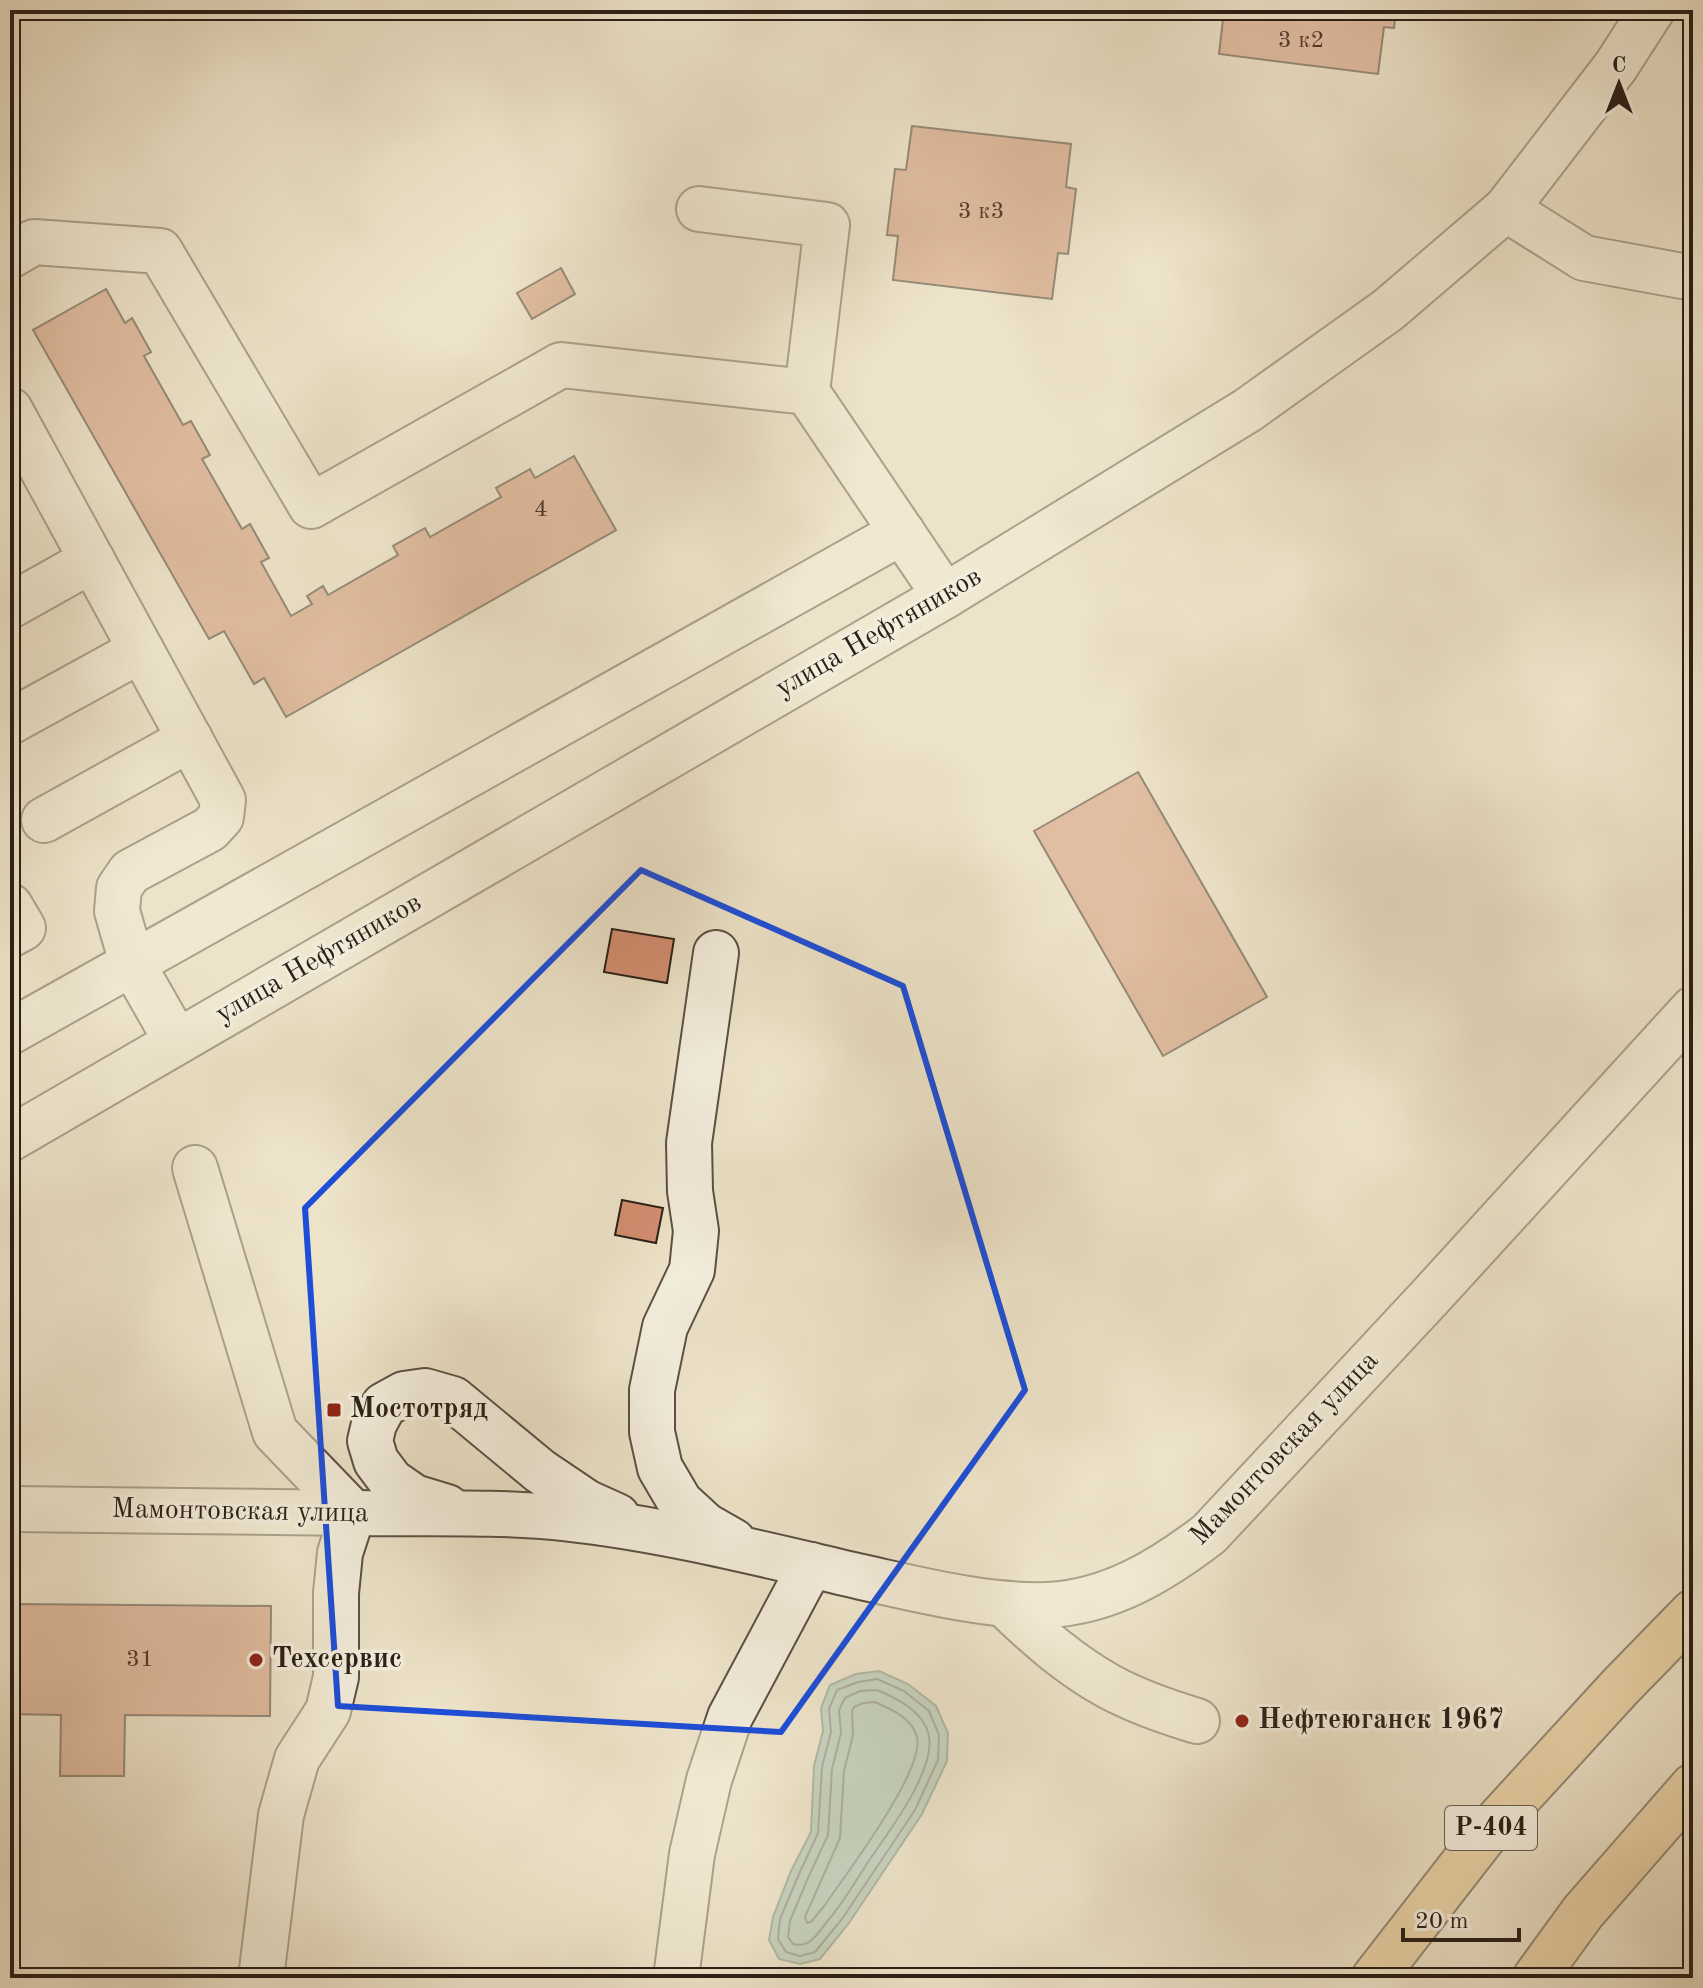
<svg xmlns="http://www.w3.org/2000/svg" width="1703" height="1988" viewBox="0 0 1703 1988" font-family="'Old Standard TT',serif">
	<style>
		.water { fill: #99beb4; stroke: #6d7e75; stroke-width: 2 }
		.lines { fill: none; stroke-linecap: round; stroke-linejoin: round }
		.shore { stroke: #626e66; stroke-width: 2 }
		.building { fill: #d38e71; stroke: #2a1f17; stroke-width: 2 }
		.minor-casing { stroke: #5b5044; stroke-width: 48 }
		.highway-casing { stroke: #2a1f17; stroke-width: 48 }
		.minor { stroke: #f3eddc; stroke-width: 44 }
		.highway { stroke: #e6c284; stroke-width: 44 }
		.marked { fill: none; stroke: #1d4ed8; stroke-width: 6; stroke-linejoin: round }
		.poi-dot { fill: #8f2418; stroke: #f3eddc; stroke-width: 3 }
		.labels { text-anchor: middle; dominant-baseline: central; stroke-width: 7; stroke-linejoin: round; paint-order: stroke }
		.number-label { font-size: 24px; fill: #543b2e }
		.shield { fill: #f3eddc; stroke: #665d52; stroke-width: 2 }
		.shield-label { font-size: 26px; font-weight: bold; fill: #2a1f17 }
		.street-label { font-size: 28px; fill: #2a1f17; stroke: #f3eddc }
		.poi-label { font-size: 28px; font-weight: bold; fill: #2a1f17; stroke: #f3eddc; text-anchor: start }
	</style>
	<rect width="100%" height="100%" fill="#ede3c9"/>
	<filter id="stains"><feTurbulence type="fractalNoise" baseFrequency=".0025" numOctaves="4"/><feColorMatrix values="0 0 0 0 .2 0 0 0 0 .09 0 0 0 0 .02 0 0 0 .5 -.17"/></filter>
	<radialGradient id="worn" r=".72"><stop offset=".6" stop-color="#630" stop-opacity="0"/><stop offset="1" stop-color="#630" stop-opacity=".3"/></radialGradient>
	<path class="water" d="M879 1671 908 1684 936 1706 948 1733 947 1761 922 1814 849 1923 820 1959 800 1964 779 1959 769 1940 773 1917 791 1871 811 1832 814 1766 823 1731 821 1708 830 1685 856 1674Z"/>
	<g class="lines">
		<g class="shore">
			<path d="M877 1679 904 1691 929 1711 939 1735 938 1760 915 1810 842 1919 815 1952 800 1956 786 1952 778 1939 780 1919 799 1874 818 1833 822 1767 831 1732 829 1709 837 1690 858 1682Z"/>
			<path d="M877 1690C898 1699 925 1712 929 1737 935 1772 887 1834 868 1862 856 1881 844 1901 830 1918 819 1931 811 1949 793 1944L788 1937 790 1921 808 1878 828 1835 832 1769 841 1733 839 1710 845 1698 860 1691Z"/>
			<path d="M875 1702C891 1709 912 1718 917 1737 925 1771 845 1875 825 1905L811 1922 807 1923 805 1917 840 1838 844 1771 853 1735 852 1711 854 1707 863 1703Z"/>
		</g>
	</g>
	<g class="building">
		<path d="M1219 10H1396L1394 28 1384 27 1378 74 1219 54 1224 11Z"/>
		<path d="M912 126 1071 144 1066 187 1076 189 1068 254 1058 253 1052 299 893 280 898 236 887 235 895 169 906 170Z"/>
		<path d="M561 268 575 294 532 319 517 293Z"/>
		<path d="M106 289 125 323 132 318 151 352 144 356 183 425 191 421 210 455 202 459 242 529 250 524 269 558 261 562 291 616 312 604 307 596 323 586 328 595 398 555 393 546 425 528 430 537 501 497 496 488 530 469 535 478 574 456 616 530 286 717 264 678 254 684 224 631 209 639 33 330Z"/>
		<path d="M1138 772 1267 997 1163 1056 1034 831Z"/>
		<path d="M612 929 674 939 667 983 604 972Z"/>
		<path d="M622 1200 663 1208 656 1243 615 1235Z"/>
		<path d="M10 1604 271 1606 270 1716 125 1715 124 1776H60L61 1715 10 1714Z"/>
	</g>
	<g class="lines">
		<g class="minor-casing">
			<g id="minor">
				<path d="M1506 209 1584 258 1693 278"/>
				<path d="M10 256 34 242 160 251 311 506 561 365 807 392 827 225 699 209"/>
				<path d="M807 392 945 596"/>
				<path d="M10 410 223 800 221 817 210 829 130 872 119 888 117 911 132 963 177 1042"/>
				<path d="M10 606 92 560"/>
				<path d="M10 722 141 650"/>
				<path d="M44 820 190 739"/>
				<path d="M10 906 23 928 10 935"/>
				<path d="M716 953 689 1143 690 1191 696 1231 692 1270 665 1327 652 1390V1432L660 1468 680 1502 705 1525 733 1541"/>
				<path d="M10 1032 902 532"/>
				<path d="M10 1139 945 596 1248 410 1388 310 1506 209 1616 66 1652 10"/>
				<path d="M195 1168 275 1432 353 1513 340 1553 336 1593V1677L328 1711 297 1759 281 1815 261 1978"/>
				<path d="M447 1507 414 1497 391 1481 376 1461 370 1441 374 1424 384 1405 404 1394 425 1391 453 1399 540 1471 586 1502 617 1516"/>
				<path d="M10 1509C125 1510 240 1512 355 1513 424 1514 495 1511 564 1518 666 1529 766 1555 866 1578 925 1591 988 1607 1048 1605 1110 1602 1162 1570 1209 1534L1430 1297 1693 1009"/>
				<path d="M1004 1604C1037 1636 1070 1665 1110 1687 1138 1702 1167 1712 1197 1721"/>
				<path d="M676 1978 692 1854 709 1780 730 1717 811 1565"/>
			</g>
		</g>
		<g class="highway-casing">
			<g id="highway">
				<path d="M1374 1978 1489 1830 1620 1687 1693 1612"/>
				<path d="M1535 1978 1583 1912 1693 1786"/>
			</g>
		</g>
		<use href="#minor" class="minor"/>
		<use href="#highway" class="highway"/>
	</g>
	<path d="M0 0H1703V1988H0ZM641 870 903 986 1025 1390 781 1732 338 1706 305 1208Z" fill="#ede3c9" fill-opacity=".55" fill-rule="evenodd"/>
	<path class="marked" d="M641 870 903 986 1025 1390 781 1732 338 1706 305 1208Z"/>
	<g class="poi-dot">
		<rect x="326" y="1402" width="16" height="16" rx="4"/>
		<circle cx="256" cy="1660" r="8"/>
		<circle cx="1242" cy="1721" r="8"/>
	</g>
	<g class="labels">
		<g class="number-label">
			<text x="1301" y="41">3 к2</text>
			<text x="981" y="212">3 к3</text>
			<text x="541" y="510">4</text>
			<text x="140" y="1660">31</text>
		</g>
		<rect class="shield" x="1445" y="1806" width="92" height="44" rx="6"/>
		<g class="shield-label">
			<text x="1491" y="1828">Р-404</text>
		</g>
		<g class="street-label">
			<text transform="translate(879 633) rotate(-30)">улица Нефтяников</text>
			<text transform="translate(319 959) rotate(-30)">улица Нефтяников</text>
			<text transform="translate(1285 1449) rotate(-46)">Мамонтовская улица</text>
			<text transform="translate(240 1512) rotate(1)">Мамонтовская улица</text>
		</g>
		<g class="poi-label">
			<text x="350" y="1410">Мостотряд</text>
			<text x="272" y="1660">Техсервис</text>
			<text x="1258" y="1721">Нефтеюганск 1967</text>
		</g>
	</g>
	<rect width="1703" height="1988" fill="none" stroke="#ede3c9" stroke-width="40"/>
	<rect x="12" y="12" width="1679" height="1964" fill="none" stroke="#2a1f17" stroke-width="4"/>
	<rect x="20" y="20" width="1663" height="1948" fill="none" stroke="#2a1f17" stroke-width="2"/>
	<g transform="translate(1619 84)" stroke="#f3eddc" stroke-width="6" paint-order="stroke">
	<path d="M0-6L14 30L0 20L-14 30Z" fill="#2a1f17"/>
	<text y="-12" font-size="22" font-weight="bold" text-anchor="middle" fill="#2a1f17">С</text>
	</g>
	<path d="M1403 1928v12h116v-12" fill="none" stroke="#2a1f17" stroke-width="4"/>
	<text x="1415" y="1928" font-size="24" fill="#2a1f17" stroke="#f3eddc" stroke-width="6" paint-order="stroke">20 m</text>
	<rect width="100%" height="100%" filter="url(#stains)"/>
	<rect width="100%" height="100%" fill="url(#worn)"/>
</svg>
